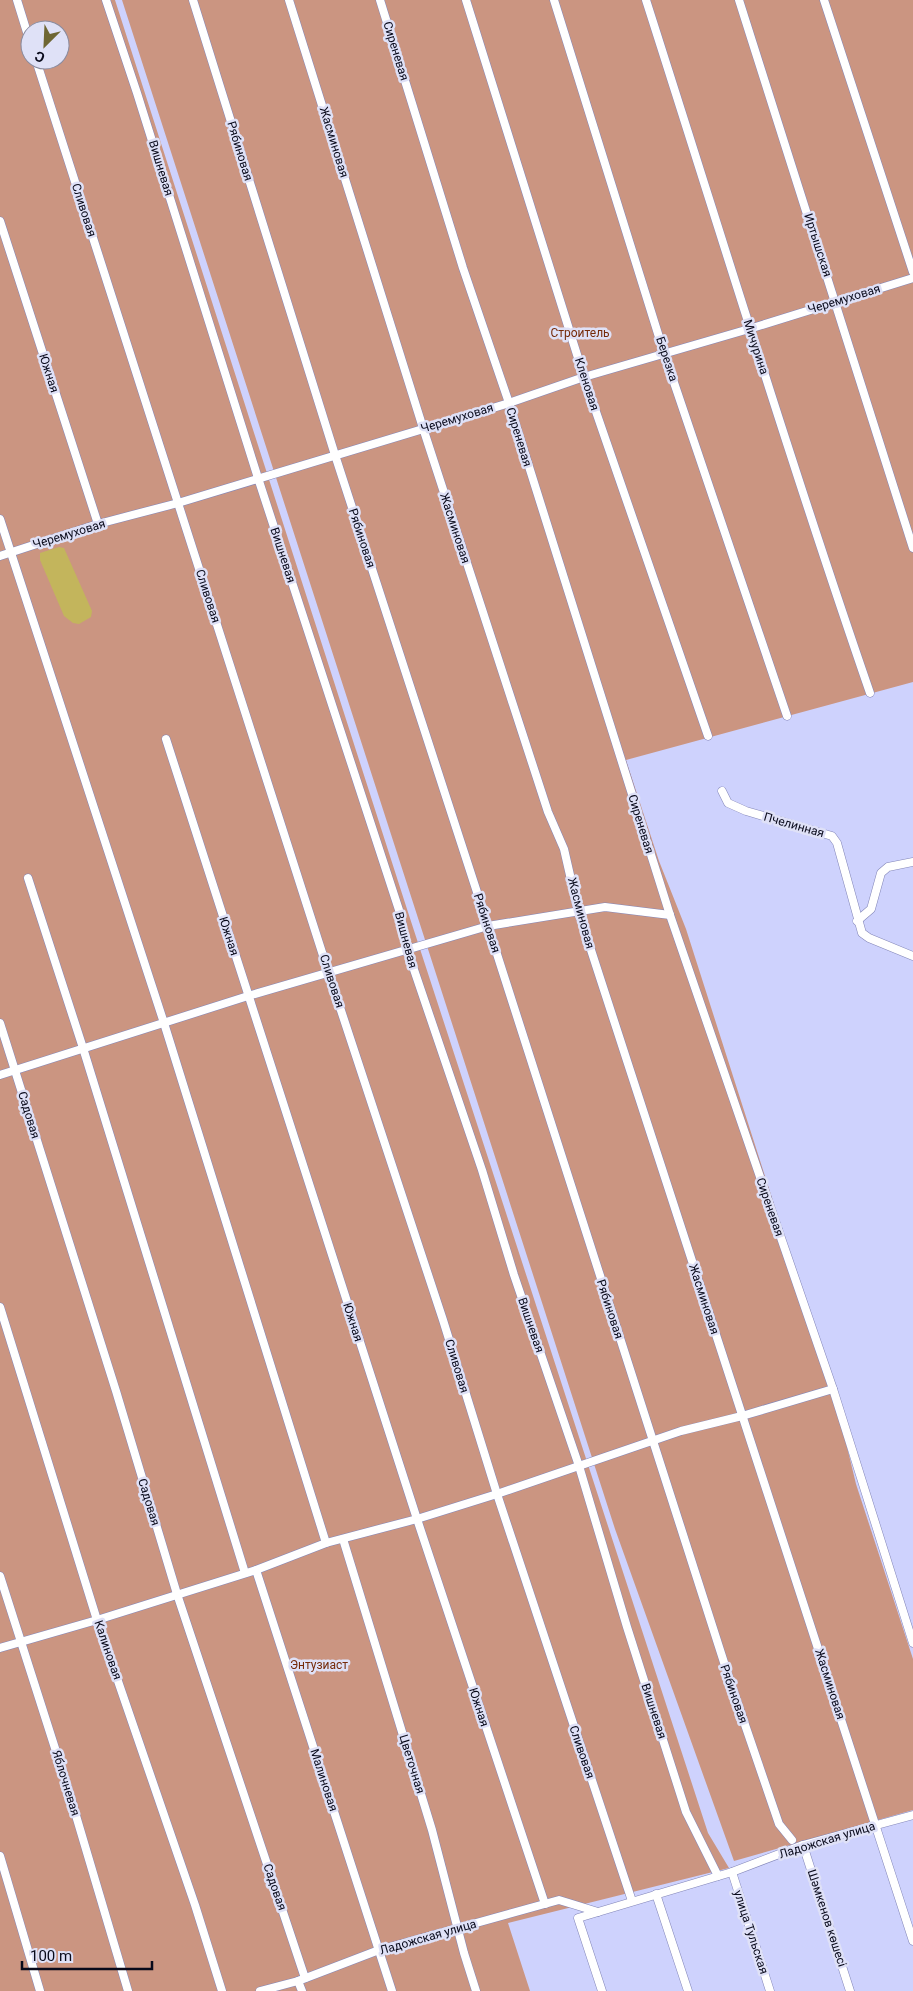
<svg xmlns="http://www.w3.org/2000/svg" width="913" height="1991" viewBox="0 0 913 1991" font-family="Roboto,sans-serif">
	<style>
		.green { fill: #cb9581; fill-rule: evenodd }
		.water { fill: #c3b55c }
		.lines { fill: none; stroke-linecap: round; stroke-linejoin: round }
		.minor-casing { stroke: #8386b8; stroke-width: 9 }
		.minor { stroke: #fff; stroke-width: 8 }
		.labels { text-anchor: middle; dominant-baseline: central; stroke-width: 5; stroke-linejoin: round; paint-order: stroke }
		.street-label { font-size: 12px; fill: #090a1b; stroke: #dfe1f7 }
		.park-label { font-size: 12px; fill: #752a09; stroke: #dfe1f7 }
	</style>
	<rect width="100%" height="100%" fill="#ced2fd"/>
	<g class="green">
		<path d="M0 0H115L406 906 708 1833 729 1868 508 1923 530 1991H0ZM30 30H60V60H30Z"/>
		<path d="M122 0H913V682L626 760 659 861 686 929 833 1389 856 1484 913 1659V1810L734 1861 615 1529Z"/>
	</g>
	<path class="water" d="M59 547 64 548 92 611 91 617 79 624 73 623 64 616 40 560V553Z"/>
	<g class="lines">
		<g class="minor-casing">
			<g id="minor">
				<path d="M17 0 30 42"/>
				<path d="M106 0 137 93 258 478 400 913 407 949 482 1170 514 1275 579 1466 627 1627 686 1812 718 1876"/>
				<path d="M193 0 335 455 488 926 729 1678 779 1824 792 1840"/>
				<path d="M289 0 423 428 548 812 564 849 578 910 913 1941"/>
				<path d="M380 0 463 268 509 403 670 915 833 1389 913 1643"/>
				<path d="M466 0 584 377 708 736"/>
				<path d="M554 0 664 353 787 716"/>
				<path d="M646 0C720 231 791 464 870 693"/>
				<path d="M739 0 913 548"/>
				<path d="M824 0 913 272"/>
				<path d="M36 60 328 971 443 1320 497 1494 632 1901"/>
				<path d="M0 221 98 524"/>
				<path d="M0 519 164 1023 326 1543"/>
				<path d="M0 556 98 524 178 503 509 403 584 377 749 329 913 278"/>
				<path d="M166 739 417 1519 545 1904"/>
				<path d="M722 791 728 803 746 811 832 836 837 843 862 933 869 938 913 956"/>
				<path d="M28 878 83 1048 245 1573"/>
				<path d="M857 921 871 909 881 873 888 867 913 862"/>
				<path d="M0 1023 116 1391 177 1594 305 1978"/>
				<path d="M0 1075 248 996 488 926 605 907 670 915"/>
				<path d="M0 1307 97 1620 195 1905 222 1991"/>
				<path d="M343 1539 432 1830 464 1953 476 1991"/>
				<path d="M256 1570 392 1991"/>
				<path d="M0 1576 69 1792 128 1991"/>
				<path d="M0 1648 97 1620 256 1570 326 1543 417 1519 497 1494 681 1431 742 1416 833 1389"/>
				<path d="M803 1845 850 1991"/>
				<path d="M0 1856 40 1991"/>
				<path d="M732 1872 770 1991"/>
				<path d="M656 1894 688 1991"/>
				<path d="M298 1981 302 1991"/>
				<path d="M260 1991 298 1981 379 1950 559 1900 598 1912"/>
				<path d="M602 1991 578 1918 732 1872 803 1845 913 1815"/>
			</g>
		</g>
		<use href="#minor" class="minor"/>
	</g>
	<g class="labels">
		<g class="street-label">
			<text transform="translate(396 51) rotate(73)">Сиреневая</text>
			<text transform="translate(334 142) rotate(73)">Жасминовая</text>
			<text transform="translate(240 151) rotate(73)">Рябиновая</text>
			<text transform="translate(161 168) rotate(73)">Вишневая</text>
			<text transform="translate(84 210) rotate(72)">Сливовая</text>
			<text transform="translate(818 245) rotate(72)">Иртышская</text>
			<text transform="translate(844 299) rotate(-17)">Черемуховая</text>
			<text transform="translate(756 347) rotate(72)">Мичурина</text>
			<text transform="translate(667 359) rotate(72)">Березка</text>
			<text transform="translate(49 373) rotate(72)">Южная</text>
			<text transform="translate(587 384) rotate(72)">Кленовая</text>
			<text transform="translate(457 418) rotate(-17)">Черемуховая</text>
			<text transform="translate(519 437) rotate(73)">Сиреневая</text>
			<text transform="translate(455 528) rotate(72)">Жасминовая</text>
			<text transform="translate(69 534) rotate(-17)">Черемуховая</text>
			<text transform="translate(362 538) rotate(72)">Рябиновая</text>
			<text transform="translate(283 555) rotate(72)">Вишневая</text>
			<text transform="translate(208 596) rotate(72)">Сливовая</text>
			<text transform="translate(641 824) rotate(73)">Сиреневая</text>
			<text transform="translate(794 825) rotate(16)">Пчелинная</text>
			<text transform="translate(581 913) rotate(75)">Жасминовая</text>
			<text transform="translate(487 923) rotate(72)">Рябиновая</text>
			<text transform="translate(229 936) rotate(72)">Южная</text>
			<text transform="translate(406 940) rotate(75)">Вишневая</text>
			<text transform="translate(332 981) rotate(72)">Сливовая</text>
			<text transform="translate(29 1115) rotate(73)">Садовая</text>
			<text transform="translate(770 1207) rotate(71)">Сиреневая</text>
			<text transform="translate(704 1299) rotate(72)">Жасминовая</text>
			<text transform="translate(610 1309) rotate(72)">Рябиновая</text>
			<text transform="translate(353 1322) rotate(72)">Южная</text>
			<text transform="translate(531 1325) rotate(71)">Вишневая</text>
			<text transform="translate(457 1366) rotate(73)">Сливовая</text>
			<text transform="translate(149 1502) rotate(73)">Садовая</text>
			<text transform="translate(108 1650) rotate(71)">Калиновая</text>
			<text transform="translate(830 1684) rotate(72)">Жасминовая</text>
			<text transform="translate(734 1694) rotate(71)">Рябиновая</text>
			<text transform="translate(479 1707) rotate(72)">Южная</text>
			<text transform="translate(654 1711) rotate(72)">Вишневая</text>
			<text transform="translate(582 1752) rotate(71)">Сливовая</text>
			<text transform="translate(412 1764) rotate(73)">Цветочная</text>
			<text transform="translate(324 1780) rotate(72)">Малиновая</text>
			<text transform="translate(66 1783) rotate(73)">Яблочневая</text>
			<text transform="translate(827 1840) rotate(-17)">Ладожская улица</text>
			<text transform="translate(275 1887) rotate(71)">Садовая</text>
			<text transform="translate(827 1918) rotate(72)">Шәмкенов көшесі</text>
			<text transform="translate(751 1932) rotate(72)">улица Тульская</text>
			<text transform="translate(428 1937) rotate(-16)">Ладожская улица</text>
		</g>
		<g class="park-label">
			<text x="580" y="333">Строитель</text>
			<text x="319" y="1665">Энтузиаст</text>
		</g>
	</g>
	<g transform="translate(45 45) rotate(204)"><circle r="24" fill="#dfe1f7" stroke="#898b9f"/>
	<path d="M0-4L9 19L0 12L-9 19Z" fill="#6e6633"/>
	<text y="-8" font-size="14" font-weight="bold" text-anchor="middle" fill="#090a1b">С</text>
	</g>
	<path d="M22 1961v8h130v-8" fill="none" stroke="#090a1b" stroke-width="2.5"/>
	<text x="30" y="1961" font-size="15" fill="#090a1b" stroke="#dfe1f7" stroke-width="4" paint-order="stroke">100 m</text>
</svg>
